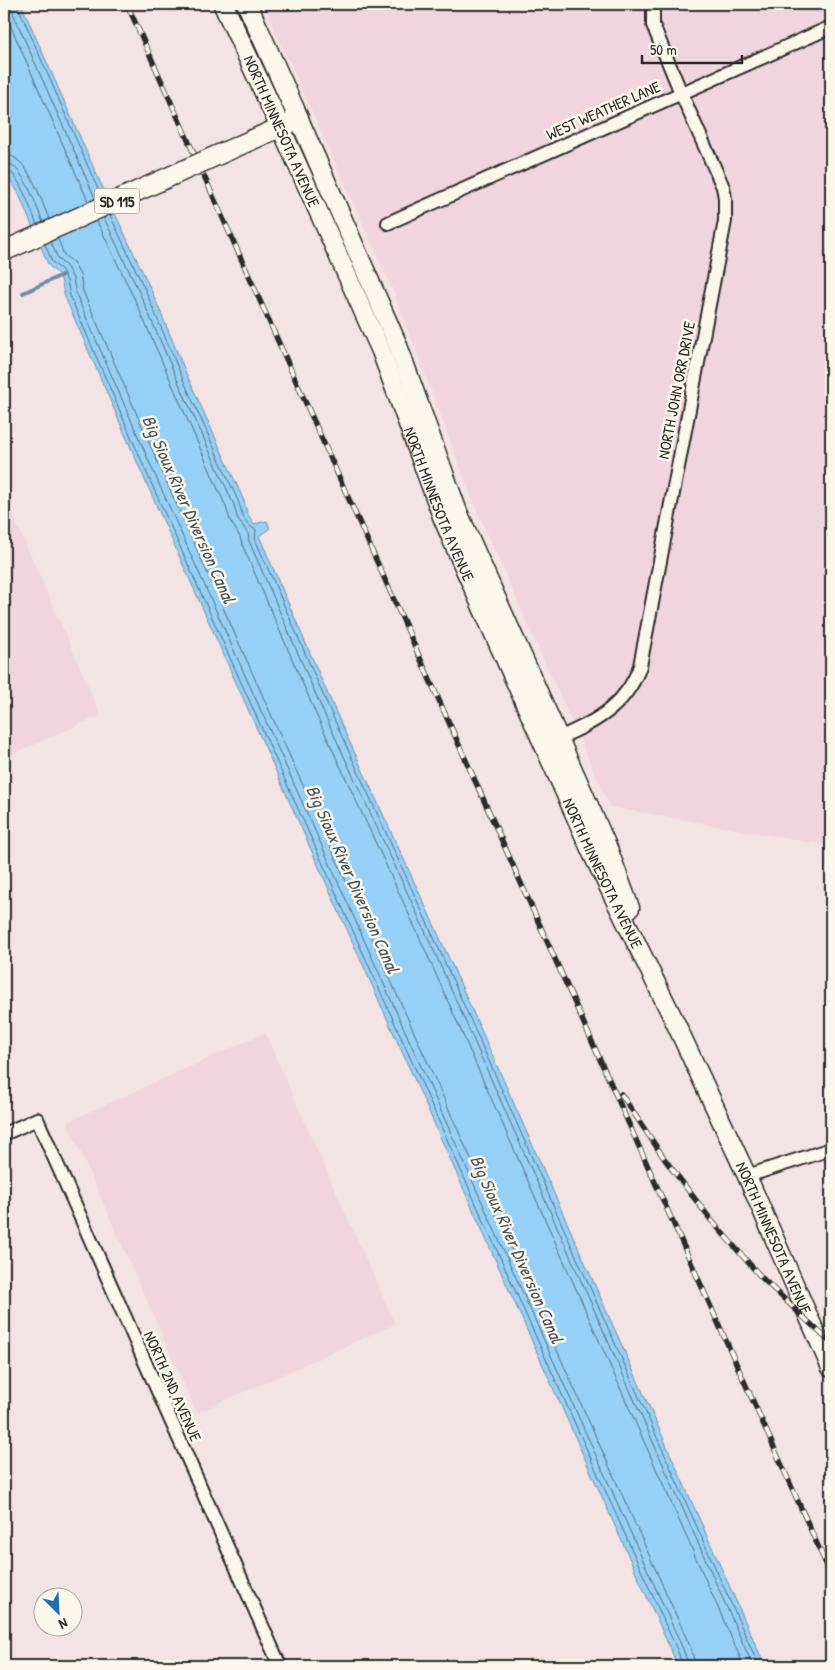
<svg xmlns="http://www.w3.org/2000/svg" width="835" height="1670" viewBox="0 0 835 1670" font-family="'Patrick Hand',sans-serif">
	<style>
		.built { fill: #f0d5de }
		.water { fill: #96d0f6; stroke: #6b8ea5 }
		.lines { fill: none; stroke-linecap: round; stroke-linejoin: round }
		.shore { stroke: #566d7c; stroke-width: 1 }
		.stream { stroke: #6b8ea5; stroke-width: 4 }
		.minor-casing { stroke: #2b2b2b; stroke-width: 16 }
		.secondary-casing { stroke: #2b2b2b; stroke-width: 21 }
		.primary-casing { stroke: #2b2b2b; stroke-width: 22 }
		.minor { stroke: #fbf7ec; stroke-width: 12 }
		.secondary { stroke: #fbf7ec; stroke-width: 18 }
		.primary { stroke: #fbf7ec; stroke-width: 19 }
		.rail-casing { stroke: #2b2b2b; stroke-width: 5.5 }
		.rail { stroke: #fbf7ec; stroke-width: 4; stroke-dasharray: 11; stroke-linecap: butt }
		.primary-bridge-casing { stroke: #2b2b2b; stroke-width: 22; stroke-linecap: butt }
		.primary-bridge { stroke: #fbf7ec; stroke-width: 19 }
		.labels { text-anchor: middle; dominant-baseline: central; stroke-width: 5; stroke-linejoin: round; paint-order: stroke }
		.shield { fill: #fbf7ec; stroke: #696865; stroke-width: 1 }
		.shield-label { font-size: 15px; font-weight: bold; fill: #2b2b2b }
		.street-label { font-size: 16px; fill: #2b2b2b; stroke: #fbf7ec }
		.water-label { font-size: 18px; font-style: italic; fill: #46545e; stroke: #fbf7ec }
	</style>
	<rect width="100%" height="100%" fill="#f4e3e4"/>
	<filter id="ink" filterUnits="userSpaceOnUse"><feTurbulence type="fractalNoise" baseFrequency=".02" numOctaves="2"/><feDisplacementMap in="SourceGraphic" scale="10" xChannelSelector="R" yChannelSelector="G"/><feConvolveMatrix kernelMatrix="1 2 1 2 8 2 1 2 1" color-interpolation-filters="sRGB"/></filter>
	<g filter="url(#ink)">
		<g class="built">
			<path d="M263 4H831V846L610 807 478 514 394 293Z"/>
			<path d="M4 495 101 715 4 758Z"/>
			<path d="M265 1033 395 1324 197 1413 67 1122Z"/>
		</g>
		<path class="water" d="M4 4H21L95 171 152 292 186 373 244 501 247 513 254 524 267 521 270 528 259 536 333 706 435 927 765 1666H678L145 480 65 297C62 289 63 279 57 273 53 269 50 268 48 264L18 192 4 170Z"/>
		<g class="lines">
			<g class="shore">
				<path d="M10 4 15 18 95 198"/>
				<path d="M17 4 101 196"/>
				<path d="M4 11 88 201"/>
				<path d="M4 154C28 155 41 200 49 219"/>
				<path d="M4 162C23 163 36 206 43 222"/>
				<path d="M4 168C18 170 32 212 37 225"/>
				<path d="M110 215 147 294 181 375 239 503C242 514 245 525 256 530L255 539 329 708 430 929 759 1666"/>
				<path d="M104 218 141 296 176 377 234 505 237 517 248 534 249 541 323 711 425 931 753 1666"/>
				<path d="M97 221 135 300 226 507 230 520 240 537 242 544 316 714 418 934 744 1666"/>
				<path d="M58 239 64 255 73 262 80 275 83 291 162 472 690 1646 696 1666"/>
				<path d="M51 242 58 259 67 267 73 279 76 294 155 475 683 1649 689 1666"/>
				<path d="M45 244 52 262 62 270 67 281 70 296 149 478 678 1652 683 1666"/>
			</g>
			<path class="stream" d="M23 293 62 275"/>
			<g class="minor-casing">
				<g id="minor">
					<path d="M388 223 831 27"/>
					<path d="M552 741C591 724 625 709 640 666L725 221V198L723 187 681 93 653 25V4"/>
					<path d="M4 1134 37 1119 280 1666"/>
					<path d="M747 1176 831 1149"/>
				</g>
			</g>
			<g class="secondary-casing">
				<g id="secondary">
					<path d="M299 119 397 343 458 512 607 846 630 908"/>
					<path id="s1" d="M281 128 381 351 443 519 459 556 592 853 675 1022 747 1176 831 1368"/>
				</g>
			</g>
			<g class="primary-casing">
				<g id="primary">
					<path d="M223 4 281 128"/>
					<path d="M229 150 299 119 247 4"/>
				</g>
			</g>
			<use href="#minor" class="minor"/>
			<use href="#secondary" class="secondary"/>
			<use href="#primary" class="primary"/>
			<g class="rail-casing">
				<g id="rail">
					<path d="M127 4 831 1575"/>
					<path d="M621 1094 666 1161 711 1220 762 1278 831 1343"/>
				</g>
			</g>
			<use href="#rail" class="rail"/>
			<g class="primary-bridge-casing">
				<path id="primary-bridge" d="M4 251 229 150"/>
			</g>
			<use href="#primary-bridge" class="primary-bridge"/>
		</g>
	</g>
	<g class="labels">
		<rect class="shield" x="94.5" y="188.5" width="45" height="25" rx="4"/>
		<g class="shield-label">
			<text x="117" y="201">SD 115</text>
		</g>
		<g class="street-label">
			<text transform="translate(603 110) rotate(-24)">WEST WEATHER LANE</text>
			<text transform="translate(282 131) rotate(66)">NORTH MINNESOTA AVENUE</text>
			<text transform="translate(676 390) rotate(-79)">NORTH JOHN ORR DRIVE</text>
			<text stroke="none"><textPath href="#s1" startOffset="408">NORTH MINNESOTA AVENUE</textPath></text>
			<text stroke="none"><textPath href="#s1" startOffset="812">NORTH MINNESOTA AVENUE</textPath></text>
			<text stroke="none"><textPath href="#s1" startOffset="1215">NORTH MINNESOTA AVENUE</textPath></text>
			<text transform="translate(173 1386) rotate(66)">NORTH 2ND AVENUE</text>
		</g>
		<g class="water-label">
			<text transform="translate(189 509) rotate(66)">Big Sioux River Diversion Canal</text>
			<text transform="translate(353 879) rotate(66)">Big Sioux River Diversion Canal</text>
			<text transform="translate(517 1249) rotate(66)">Big Sioux River Diversion Canal</text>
		</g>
	</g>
	<rect width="835" height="1670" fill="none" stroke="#fbf7ec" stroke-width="20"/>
	<rect x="10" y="10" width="815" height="1650" fill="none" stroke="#2b2b2b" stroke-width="2" filter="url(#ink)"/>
	<g transform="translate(58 1612) rotate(156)"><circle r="24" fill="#fbf7ec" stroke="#a8a59f"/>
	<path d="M0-4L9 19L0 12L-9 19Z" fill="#1f6fb2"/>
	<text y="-8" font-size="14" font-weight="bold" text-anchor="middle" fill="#2b2b2b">N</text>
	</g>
	<path d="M642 55v8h100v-8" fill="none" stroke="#2b2b2b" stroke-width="2.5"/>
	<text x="650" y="55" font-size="15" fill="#2b2b2b" stroke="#fbf7ec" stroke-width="4" paint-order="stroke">50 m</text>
</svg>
